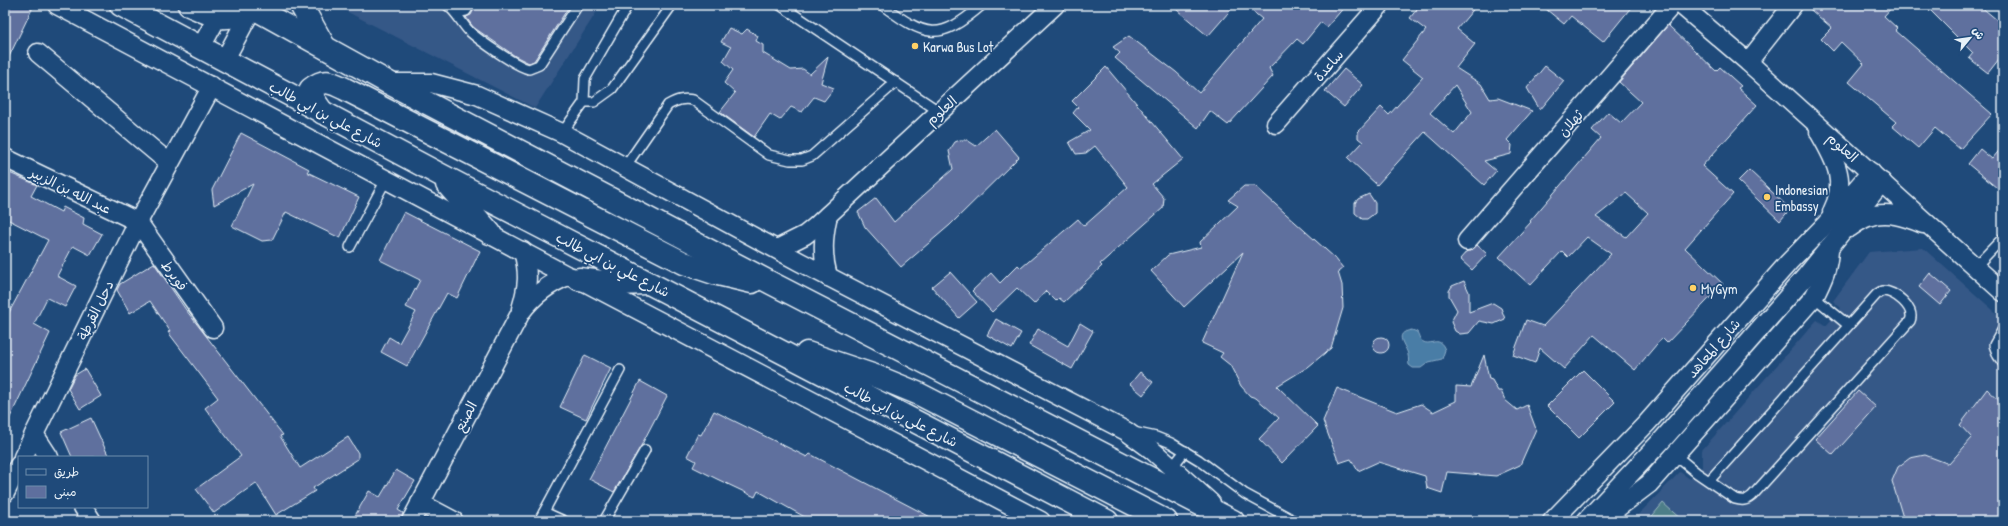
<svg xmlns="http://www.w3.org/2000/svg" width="2008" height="526" viewBox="0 0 2008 526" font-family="'Patrick Hand','Playpen Sans Arabic',sans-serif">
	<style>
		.built { fill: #365887 }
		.green { fill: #4e7e88; stroke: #9bb8c0 }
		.water { fill: #497da6; stroke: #89abc7 }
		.building { fill: #5e6f9e; stroke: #e8f1f8; fill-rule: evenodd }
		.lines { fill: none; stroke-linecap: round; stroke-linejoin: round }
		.lane-casing { stroke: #e8f1f8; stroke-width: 12 }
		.street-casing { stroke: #e8f1f8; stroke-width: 21 }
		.secondary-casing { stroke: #e8f1f8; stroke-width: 25 }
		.lane { stroke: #1f4a7a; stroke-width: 9 }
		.street { stroke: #1f4a7a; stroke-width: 18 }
		.secondary { stroke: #1f4a7a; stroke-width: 22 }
		.poi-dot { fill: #ffd166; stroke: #1f4a7a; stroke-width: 1.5 }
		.labels { text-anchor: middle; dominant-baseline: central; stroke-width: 3.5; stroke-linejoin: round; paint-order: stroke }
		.poi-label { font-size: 14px; fill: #e8f1f8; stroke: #1f4a7a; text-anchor: start }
		.street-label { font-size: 14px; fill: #e8f1f8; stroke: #1f4a7a }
	</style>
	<rect width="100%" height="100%" fill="#1f4a7a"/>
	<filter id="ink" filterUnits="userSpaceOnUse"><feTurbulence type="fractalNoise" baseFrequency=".025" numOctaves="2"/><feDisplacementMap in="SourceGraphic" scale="8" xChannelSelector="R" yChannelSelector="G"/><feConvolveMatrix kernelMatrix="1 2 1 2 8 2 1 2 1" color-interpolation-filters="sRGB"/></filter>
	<g filter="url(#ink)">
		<g class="built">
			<path d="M334 5H601L535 108Z"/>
			<path d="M1923 248 2003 319V521H1632L1680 472 1690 479 1702 467V450L1817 320 1826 326 1841 308 1833 301 1869 252Z"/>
		</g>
		<path class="green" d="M1663 503 1683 521H1648Z"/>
		<path class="water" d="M1412 330 1417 332C1419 335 1419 338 1421 340 1429 349 1439 333 1445 350L1442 359 1429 362 1421 368H1413L1409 365C1408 361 1409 359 1408 355 1407 346 1391 333 1412 330Z"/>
		<g class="building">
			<path d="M5 5H34L5 65Z"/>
			<path d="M476 5H570L534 61 529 63 515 56 473 27 466 17 471 15Z"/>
			<path d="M1171 5H1235L1208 36Z"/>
			<path d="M1245 5H1346L1327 27 1321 22 1303 44 1297 39 1269 68 1273 76 1228 125 1210 111 1198 128 1115 58 1120 53 1113 47 1129 36 1176 72 1199 93 1262 19Z"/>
			<path d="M1420 5H1477L1457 29 1475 44 1456 68 1481 84 1490 99 1498 98 1532 111 1507 140 1512 145 1511 154 1484 161 1496 171 1484 185 1425 132 1377 185 1348 158 1363 142 1358 138V132L1381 107 1389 115 1423 77 1402 60 1426 30 1410 18ZM1455 85 1472 112 1454 134 1430 113Z"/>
			<path d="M1541 5H1633L1603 42 1571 16 1564 24Z"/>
			<path d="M1805 5H1894L1884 16 1897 28 1895 30 1992 114 1960 149 1935 128 1918 148 1892 126 1896 122 1849 82 1864 64 1841 42 1833 51 1821 39 1832 28Z"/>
			<path d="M1925 5H1979L2003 25V54L1988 73 1969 58 1973 53Z"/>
			<path d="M1668 25 1716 71 1720 67 1741 86 1738 88 1757 105 1702 166 1733 194 1685 248 1723 284 1667 343 1662 338 1635 370 1594 335 1564 369 1540 348 1535 363 1513 355 1526 320 1543 326 1611 254 1587 237 1568 257 1562 251 1530 285 1499 257 1531 222 1530 221 1601 138 1592 130 1608 112 1621 123 1641 102 1619 82ZM1626 193 1648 213 1626 237 1596 217Z"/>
			<path d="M729 28 742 34 747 29 758 36 756 41 763 45V53L791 70 803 69 810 74 828 57 821 83 834 88 824 101 814 97 802 112 791 107 780 120 770 114 754 137 720 112 735 93 724 83 733 70 723 61 731 47 721 42Z"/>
			<path d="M1545 66 1564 81 1540 110 1527 88Z"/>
			<path d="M1106 67 1183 159 1152 184 1164 198 1163 208 1100 264 1102 266 1064 302 1059 298 1056 301 1046 291 1034 304 1017 288 992 312 972 291 991 273 1000 283 1018 265 1021 268 1078 219 1084 226 1128 187 1095 146 1086 153 1076 154 1069 142 1090 130 1073 113 1078 107 1072 101Z"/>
			<path d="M1344 69 1363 85 1344 107 1325 91Z"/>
			<path d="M995 129 1019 157 950 225 901 267 865 227 858 212 876 198 894 222 953 169 949 151 955 142 960 140H967L976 146Z"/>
			<path d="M241 133 309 169 307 172 359 197 340 238 286 212 272 240 262 241 232 226 253 184 214 205 212 190Z"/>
			<path d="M2003 146V193L1968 164 1980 149 1992 159Z"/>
			<path d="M1749 170 1790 209 1780 221 1738 181Z"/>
			<path d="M5 171 37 185 31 196 61 212 63 207 84 218 83 224 102 234 90 255 73 246 57 276 76 286 65 307 47 298 34 324 50 333 5 428V320L48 240 5 218Z"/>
			<path d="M1244 186H1255L1335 258 1343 268 1338 272 1342 285 1343 308 1331 348 1308 367 1277 386 1318 426 1282 463 1259 439 1279 418 1256 398 1250 396 1241 386 1230 365 1220 357 1223 353 1202 343 1243 252 1184 307 1151 271 1168 255 1201 247 1200 242 1238 206 1228 200Z"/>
			<path d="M1369 194 1375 203V213L1367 219H1362L1355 213V203L1358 199Z"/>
			<path d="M404 212 480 251 457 298 447 293 407 366 381 352 389 337 399 343 416 312 406 307 420 280 380 260Z"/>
			<path d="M1477 245 1487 254 1472 270 1460 259 1467 251H1471Z"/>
			<path d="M154 263 186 310 283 435 280 436 300 468 348 437 358 453V459L313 488 315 491 276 515 256 483 214 513 196 489 241 456 205 408 218 398 168 332 170 331 150 301 130 313 117 290 120 284Z"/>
			<path d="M950 272 977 302 959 318 932 287Z"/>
			<path d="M1930 273 1951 291 1940 305 1919 287Z"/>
			<path d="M1464 281 1469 292V312L1493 303 1501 308 1505 319 1494 324 1479 321 1469 333 1460 334 1455 331 1451 322 1457 310 1449 296V291L1452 286Z"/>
			<path d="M996 319 1021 333 1012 349 987 335Z"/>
			<path d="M1080 323 1093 331 1072 369 1029 345 1038 329 1068 346Z"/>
			<circle cx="1381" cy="345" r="8"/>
			<path d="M585 355 611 368 586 419 560 407Z"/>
			<path d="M1484 355 1489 379 1492 380 1498 391H1501L1505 400 1517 410 1527 405 1536 429 1520 465 1496 476 1447 472 1442 493 1427 488 1425 476 1378 462 1358 471 1351 459 1339 463 1323 421 1337 388 1397 412 1421 404 1433 412 1456 401V386L1471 387Z"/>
			<path d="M85 369 101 396 80 409 68 389 75 375Z"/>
			<path d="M1583 370 1615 402 1579 438 1547 406Z"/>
			<path d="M1140 372 1153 382 1143 395 1130 384Z"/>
			<path d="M640 381 667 396 641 446 614 492 589 479Z"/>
			<path d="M1987 389 2003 404V521H1904L1892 481 1898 467 1910 458 1925 455 1949 464 1972 438 1960 425Z"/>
			<path d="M1858 391 1876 407 1833 455 1815 439Z"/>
			<path d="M714 411 807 457 810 454 938 521H812L758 491 755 497 717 479 693 467 696 461 687 456 698 434 701 435Z"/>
			<path d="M91 418 109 457H72L61 432Z"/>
			<path d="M396 470 415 481 398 510 403 513 401 521H352L369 491 380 497Z"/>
		</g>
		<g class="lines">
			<g class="lane-casing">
				<g id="lane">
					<path d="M447 5C457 12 461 23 469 31 479 40 517 67 529 69L539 65 578 5"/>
					<path d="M780 5 940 112"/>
					<path d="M882 5C926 37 938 43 982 5"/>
					<path d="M456 13 466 11 470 5"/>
					<path d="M584 102H594L612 89 672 5"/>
					<path d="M562 133 584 102 585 79 628 5"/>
					<path d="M625 167 668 105C677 100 683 98 693 100L769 155 790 160H802L812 156 896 82"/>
					<path d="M350 247 387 178"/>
					<path d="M1975 267 2003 238"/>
					<path d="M1814 297 1848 325"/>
					<path d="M2003 329 1994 345 1998 356 2003 363"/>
					<path d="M1133 432 1156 437 1171 443 1199 460 1245 494 1295 521"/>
					<path d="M1675 455 1697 473 1735 499C1742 501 1746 501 1752 496L1910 321C1916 308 1894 290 1882 291L1877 294 1709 481"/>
					<path d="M1176 472 1177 461 1185 451"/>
					<path d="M544 512 564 521"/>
					<path d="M539 521 620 370"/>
					<path d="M604 521 645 450"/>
				</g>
			</g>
			<g class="street-casing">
				<g id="street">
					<path d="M57 5 568 276 579 279 1041 521"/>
					<path d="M1681 5 1748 62 2003 292"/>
					<path d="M201 47 224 5"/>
					<path d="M38 53 169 163"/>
					<path d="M225 59 254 5"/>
					<path d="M1748 62 1793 5"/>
					<path d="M389 83H431L477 95 562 133 800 262 1126 431 1152 450 1211 503"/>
					<path d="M1276 124 1380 5"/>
					<path d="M1819 132C1835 160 1848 181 1832 212"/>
					<path d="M5 158 138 222 213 328"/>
					<path d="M828 215C823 237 822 255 828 277"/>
					<path d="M1849 228C1855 224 1862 219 1868 217 1886 210 1906 217 1923 224"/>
					<path d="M1467 241 1672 5"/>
					<path d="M777 249 805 235 815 227 1055 5"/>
					<path d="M521 309C528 286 529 273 523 251"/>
					<path d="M34 434 49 457"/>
					<path d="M23 457 138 222 212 86"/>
					<path d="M5 493 19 465"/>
					<path d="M420 503 454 521"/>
					<path d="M83 507 92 521"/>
					<path d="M1594 520 1616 509 1649 484 1814 297C1823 280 1829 266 1829 247"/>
					<path d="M411 521 521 312C534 295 548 284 568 276"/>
					<path d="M1552 521 1647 423 1789 262 1826 224 1871 172"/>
					<path d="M1586 521 1664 438 1806 276 1882 182"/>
				</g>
			</g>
			<g class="secondary-casing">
				<g id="secondary">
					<path d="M121 5 439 174 1107 521"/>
					<path d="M189 5C218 17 223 24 253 8"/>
					<path d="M248 5 389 83 773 284 1233 521"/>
					<path d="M301 5 324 46"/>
					<path d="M323 113 314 100 311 89C324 78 331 82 345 89L684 263 714 273 752 282"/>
					<path d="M447 184 490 233"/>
					<path d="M579 279 618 284 647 283"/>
					<path d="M807 353 878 377 917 393 1166 521"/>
				</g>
			</g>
			<use href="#lane" class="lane"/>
			<use href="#street" class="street"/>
			<use href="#secondary" class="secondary"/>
		</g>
	</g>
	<g class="poi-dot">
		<circle cx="915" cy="46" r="4"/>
		<circle cx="1767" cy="197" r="4"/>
		<circle cx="1693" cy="288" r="4"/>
	</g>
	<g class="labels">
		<g class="poi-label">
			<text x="923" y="46">Karwa Bus Lot</text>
			<text x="1775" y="189">Indonesian<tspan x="1775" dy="16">Embassy</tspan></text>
			<text x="1701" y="288">MyGym</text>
		</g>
		<g class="street-label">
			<text transform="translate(1328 65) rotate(-49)">ساعدة</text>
			<text transform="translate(941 110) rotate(-42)">العلوم</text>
			<text transform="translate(326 114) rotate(28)">شارع علي بن ابي طالب</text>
			<text transform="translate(1570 123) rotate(-49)">ثهلان</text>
			<text transform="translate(1843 147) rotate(42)">العلوم</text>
			<text transform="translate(71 190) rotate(26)">عبد الله بن الزبير</text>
			<text transform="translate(613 264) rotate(27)">شارع علي بن ابي طالب</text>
			<text transform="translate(175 275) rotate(54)">فويرط</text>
			<text transform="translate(95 310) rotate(-64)">دحل القرطة</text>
			<text transform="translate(1713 348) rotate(-49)">شارع المعاهد</text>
			<text transform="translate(901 414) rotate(27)">شارع علي بن ابي طالب</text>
			<text transform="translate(465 416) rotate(-62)">الصنع</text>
		</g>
	</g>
	<rect width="2008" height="526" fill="none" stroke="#1f4a7a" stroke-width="20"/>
	<rect x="10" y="10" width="1988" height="506" fill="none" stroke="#e8f1f8" stroke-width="1.5" filter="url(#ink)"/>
	<rect x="18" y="456" width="130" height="52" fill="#1f4a7a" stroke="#6f8dac"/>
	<rect x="26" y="469" width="20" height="6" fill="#1f4a7a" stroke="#6f8dac"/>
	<text x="54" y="476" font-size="12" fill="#e8f1f8">طريق</text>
	<rect x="26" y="486" width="20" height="12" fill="#5e6f9e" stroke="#6f8dac"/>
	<text x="54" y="496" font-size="12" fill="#e8f1f8">مبنى</text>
	<g transform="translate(1970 38) rotate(61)" stroke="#1f4a7a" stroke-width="3" paint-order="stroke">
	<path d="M0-3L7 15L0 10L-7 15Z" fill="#e8f1f8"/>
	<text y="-6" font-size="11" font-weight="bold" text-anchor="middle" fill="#e8f1f8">ش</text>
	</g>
</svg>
